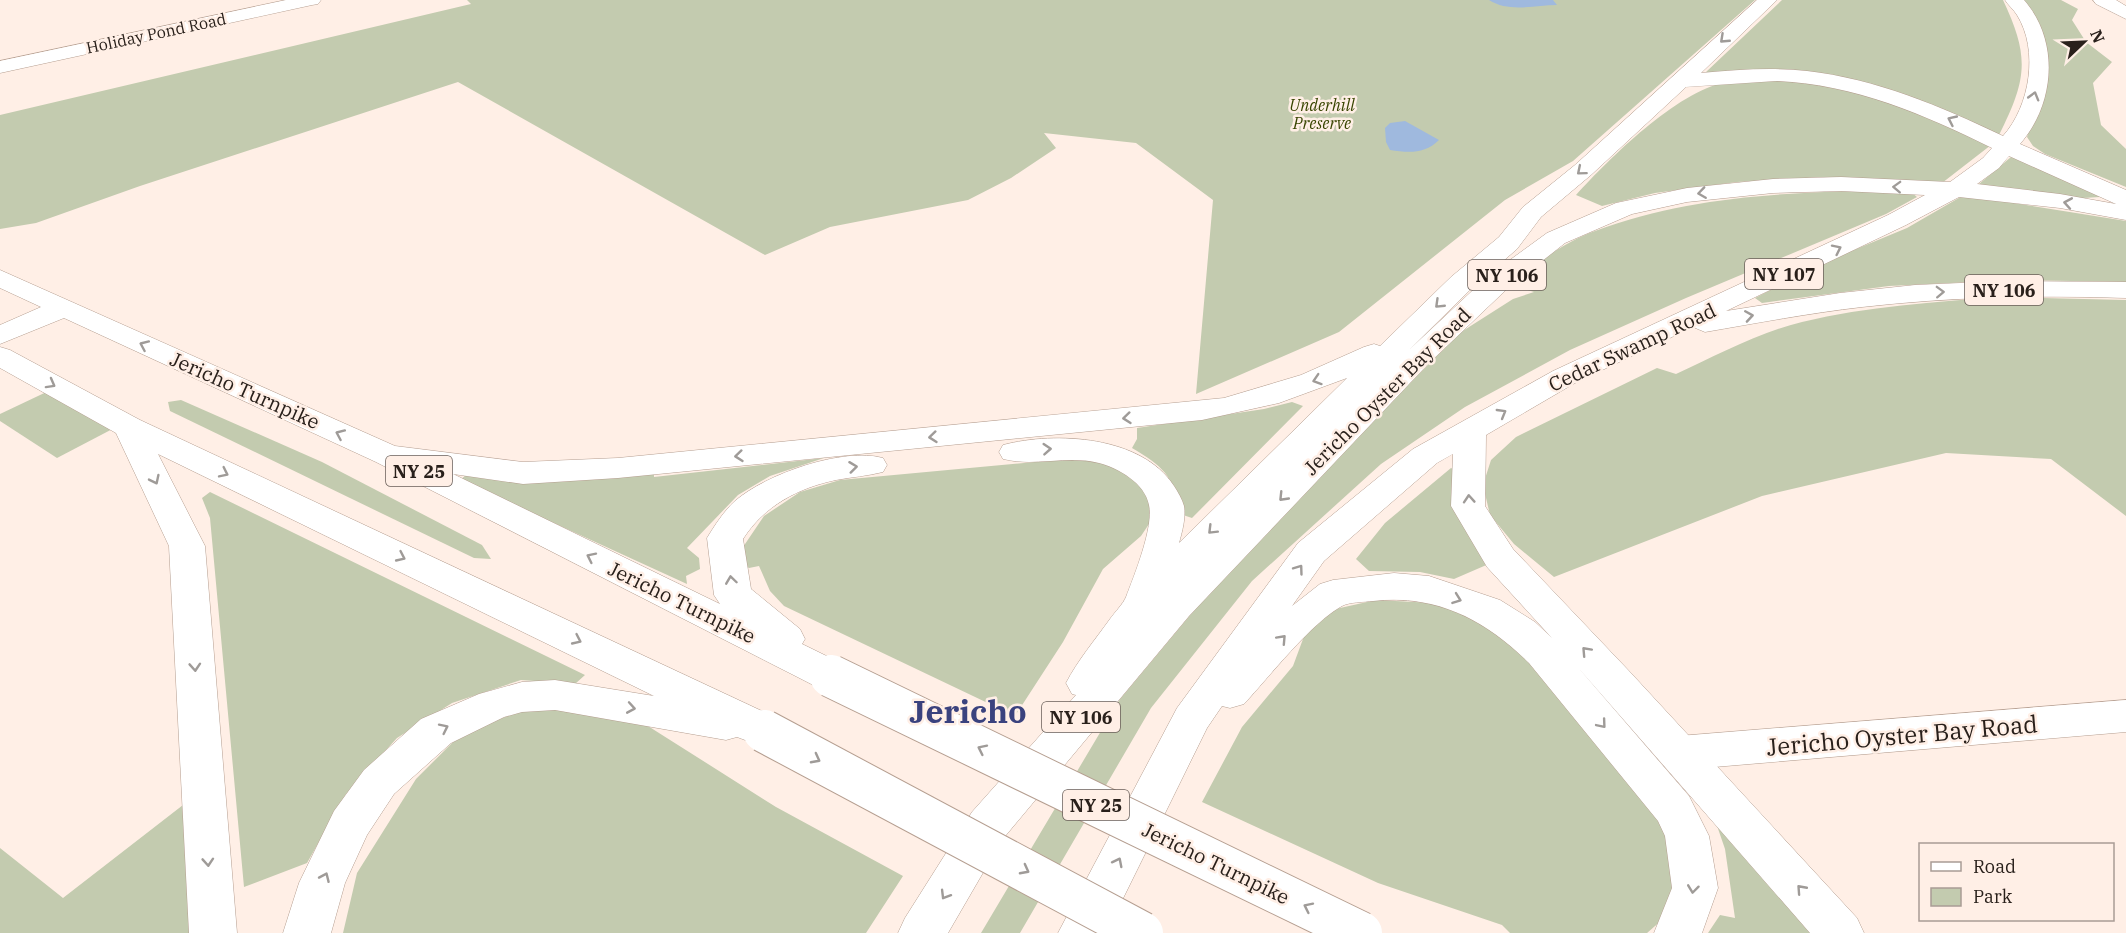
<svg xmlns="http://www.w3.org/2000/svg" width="2126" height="933" viewBox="0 0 2126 933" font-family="'IBM Plex Serif',serif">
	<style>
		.green { fill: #c3cbaf }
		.water { fill: #9fb9de }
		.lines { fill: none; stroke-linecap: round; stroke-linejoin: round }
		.minor-casing { stroke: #b59e90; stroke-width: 1 }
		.major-casing { stroke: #b59e90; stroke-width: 1 }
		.minor { fill: #fff; fill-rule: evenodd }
		.major { fill: #fff; fill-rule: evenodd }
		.major-bridge-casing { stroke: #b59e90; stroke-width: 44; stroke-linecap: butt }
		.major-bridge { stroke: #fff; stroke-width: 42 }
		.oneway { stroke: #9f9b98 }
		.labels { text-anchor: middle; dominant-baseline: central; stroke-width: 5; stroke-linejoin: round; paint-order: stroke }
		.far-street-label { font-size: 16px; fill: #29201b; stroke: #ffefe6 }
		.far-park-label { font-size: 16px; font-style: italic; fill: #384500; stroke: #ffefe6 }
		.shield { fill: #ffefe6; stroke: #695e58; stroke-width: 1.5 }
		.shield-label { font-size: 18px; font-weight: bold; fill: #29201b }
		.street-label { font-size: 20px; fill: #29201b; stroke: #ffefe6 }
		.near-street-label { font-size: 24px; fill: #29201b; stroke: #ffefe6 }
		.near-district-label { font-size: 32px; font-weight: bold; fill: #3a427e; stroke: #ffefe6 }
	</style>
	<rect width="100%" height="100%" fill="#ffefe6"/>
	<g class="green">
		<path d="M467 0H1755L1573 161 1505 200 1339 332 1196 394 1213 200 1136 143 1044 133 1056 148 1011 178 968 200 830 227 765 255 458 82 140 186 36 223 0 229V115L471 4Z"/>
		<path d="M1782 0H2003C2030 57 2027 79 1999 135 1903 90 1818 59 1711 74L1706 72Z"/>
		<path d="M2016 0H2061L2078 9 2072 20 2086 42 2112 62 2093 83 2101 125 2126 149V187L2045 154 2033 146 2027 137 2043 84Z"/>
		<path d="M1768 78 1822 83 1873 93 1991 145 1942 183 1824 177 1737 182 1655 193 1602 206 1576 195C1610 158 1676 92 1726 82 1740 80 1754 80 1768 78Z"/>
		<path d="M2011 157 2089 190 2100 197 2066 199 1980 187 1979 184Z"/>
		<path d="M1848 191 1911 192 1917 197 1886 214 1686 298 1570 350 1465 407 1381 464 1252 581 1151 708 1020 933H981L1120 699 1226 572 1458 334 1513 299 1534 292 1509 284C1535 264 1564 242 1595 231 1677 200 1762 194 1848 191Z"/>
		<path d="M1964 195 2126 221V282L2012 280 1889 286 1762 303 1755 298 1820 264 1907 228Z"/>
		<path d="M2001 297 2126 300V516L2051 459 1946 453 1762 496 1554 577 1514 544 1490 515 1483 485 1491 460 1516 437 1657 368 1676 374C1715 356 1760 332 1802 322 1868 306 1935 302 2001 297Z"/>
		<path d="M57 387 122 424 57 458 0 421V414Z"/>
		<path d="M181 400 322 462 482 545 491 559 474 558 170 411 168 402Z"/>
		<path d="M1292 402 1303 406 1192 518 1180 514C1174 476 1164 467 1132 448L1137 439V428L1264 409Z"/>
		<path d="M824 458 770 476 738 495 687 548 699 558 700 569 686 576 687 584 460 480 466 475 654 473V477Z"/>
		<path d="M1077 458 1112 464 1136 474 1157 512 1141 536 1103 569 1063 642 1015 716 784 606 770 591 759 566 749 568 742 564 743 547 764 516 800 492 840 480Z"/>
		<path d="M1451 468 1462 473 1491 563 1454 579 1420 572 1369 571 1356 559 1385 523Z"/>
		<path d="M210 492 585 675 575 684 521 680 452 703 397 738 346 794 307 863 244 887 210 518 202 498Z"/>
		<path d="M1376 600 1434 603 1473 616 1509 639 1659 818 1677 867 1670 913 1647 933H1510L1502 925 1378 883 1202 802 1242 727 1293 666 1306 631 1331 610Z"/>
		<path d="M533 707 640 721 776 807 903 876 866 933H343L357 873 416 779 463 732Z"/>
		<path d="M183 805 191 933H0V848L63 898Z"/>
		<path d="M1714 817 1818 933H1708L1720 915 1735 918 1725 849Z"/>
	</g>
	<g class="water">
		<path d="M1489 0H1553L1557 5C1535 5 1509 13 1489 0Z"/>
		<path d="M1405 121 1439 140C1425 154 1409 153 1390 150L1386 142 1385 128 1390 123Z"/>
	</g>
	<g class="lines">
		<g class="minor-casing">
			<g id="minor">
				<path d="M286 0H321L318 4 312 5 0 73V61Z"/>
				<path d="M2093 0H2116L2126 6V19L2096 4Z"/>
				<path d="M2126 700V732L1679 770 1664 765 1658 753 1664 741 1679 736Z"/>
			</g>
		</g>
		<g class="major-casing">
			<g id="major">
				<path d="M1757 0H1777L1701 73C1736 70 1771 67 1807 71 1876 79 1940 106 2003 136 2030 106 2039 50 2017 15 2014 10 2008 5 2005 0H2024C2060 41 2055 104 2020 144L2126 190V220L2060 208 1959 197 1906 225 1726 311 1840 293 1915 285 2006 281 2126 282V298C2038 295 1950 297 1862 307 1810 313 1757 323 1705 332L1693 327 1575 383 1486 435 1485 506 1513 549 1630 672 1857 918 1864 933H1810L1575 664 1689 796 1709 836 1718 888 1702 933H1654L1672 888 1665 836 1658 821 1529 663C1485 620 1437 594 1373 601 1364 602 1349 602 1342 606 1311 623 1269 677 1244 704L1230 708 1222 706 1207 728 1106 933H1058L1177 708 1298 543 1413 449 1553 371 1888 215 1925 195 1841 191 1773 193 1687 202 1632 214 1565 243 1508 288 1428 364 1189 616 1002 840 948 933H898L905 918 972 812 1076 695 1072 694 1066 683C1078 660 1095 640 1110 619 1115 612 1123 604 1126 597 1134 576 1154 527 1149 505 1145 483 1118 468 1099 463 1067 455 1034 467 1003 459L999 452 1003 445C1056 431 1142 436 1174 486 1178 492 1182 499 1184 506 1186 518 1182 532 1179 543L1347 378 1279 403 1202 420 618 478 523 484 453 474 720 604 714 595 707 538C715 525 724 511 735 501 766 474 843 447 883 458L887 465 883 472C867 476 852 477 836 480 798 488 764 506 743 539L751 589 800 629 805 639 802 644 845 665 851 676 845 687 831 691 817 687 376 462 64 318 0 344V325L41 307 0 288V270L395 446 523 462 618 458 1224 398 1301 375 1364 347 1374 344 1380 346 1451 277 1499 237 1523 207 1575 165ZM1776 81C1853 84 1923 114 1992 148L1983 158 1950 182 1841 177 1773 179 1687 188 1616 203 1547 233 1488 276 1409 350 1471 289 1517 249 1541 217 1591 175 1686 87ZM2009 156 2116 204 2060 194 1977 184 1999 168ZM1453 454 1451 506 1487 567 1552 638 1535 622 1500 600 1429 576 1394 573 1333 580 1320 584 1292 606 1324 561 1437 463Z"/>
				<path d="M0 347 10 350 140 420 779 719 785 731 779 743 764 747 737 737 726 740 555 710 522 712 504 717 451 743 394 794 367 835 345 883 331 933H283L299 883 334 811 364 770 421 719 479 694 522 682 555 680 654 696 158 454 205 546 237 933H189L169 546 116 433 0 368Z"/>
			</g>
		</g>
		<use href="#minor" class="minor"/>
		<use href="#major" class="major"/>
		<g class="major-bridge-casing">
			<g id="major-bridge">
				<path d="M831 676 1361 933"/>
				<path d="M764 731 1142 933"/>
			</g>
		</g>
		<use href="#major-bridge" class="major-bridge"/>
	</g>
	<defs><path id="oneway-chevron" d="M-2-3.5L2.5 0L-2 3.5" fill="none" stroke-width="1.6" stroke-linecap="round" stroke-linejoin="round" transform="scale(1.5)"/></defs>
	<g class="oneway">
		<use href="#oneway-chevron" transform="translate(1724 39) rotate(137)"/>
		<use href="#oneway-chevron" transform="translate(2034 96) rotate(-74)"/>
		<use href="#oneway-chevron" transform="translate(1952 120) rotate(-155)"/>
		<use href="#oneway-chevron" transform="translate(1581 171) rotate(140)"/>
		<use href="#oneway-chevron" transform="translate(1897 187) rotate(-178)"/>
		<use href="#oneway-chevron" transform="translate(1702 193) rotate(172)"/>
		<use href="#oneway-chevron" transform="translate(2068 203) rotate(-170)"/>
		<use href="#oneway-chevron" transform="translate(1837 249) rotate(-26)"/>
		<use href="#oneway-chevron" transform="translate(1940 292) rotate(-2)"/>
		<use href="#oneway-chevron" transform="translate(1439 304) rotate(136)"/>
		<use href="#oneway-chevron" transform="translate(1749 316) rotate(-9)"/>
		<use href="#oneway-chevron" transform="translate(144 345) rotate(-156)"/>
		<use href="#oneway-chevron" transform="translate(1317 380) rotate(162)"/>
		<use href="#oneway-chevron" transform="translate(51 384) rotate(29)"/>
		<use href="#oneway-chevron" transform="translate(1502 413) rotate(-30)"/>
		<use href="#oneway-chevron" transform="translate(1127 418) rotate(174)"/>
		<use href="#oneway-chevron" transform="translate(340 434) rotate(-156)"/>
		<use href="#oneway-chevron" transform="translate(933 437) rotate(174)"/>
		<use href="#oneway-chevron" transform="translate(1047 449) rotate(-4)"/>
		<use href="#oneway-chevron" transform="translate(739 456) rotate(174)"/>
		<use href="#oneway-chevron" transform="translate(853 467) rotate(-7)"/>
		<use href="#oneway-chevron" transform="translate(224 473) rotate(26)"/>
		<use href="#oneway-chevron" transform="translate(155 480) rotate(64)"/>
		<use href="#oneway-chevron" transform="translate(1283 497) rotate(134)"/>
		<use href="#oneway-chevron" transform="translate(1469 499) rotate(-94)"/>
		<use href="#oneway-chevron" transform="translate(1212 530) rotate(135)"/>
		<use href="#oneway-chevron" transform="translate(401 557) rotate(25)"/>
		<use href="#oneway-chevron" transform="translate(591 557) rotate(-154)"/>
		<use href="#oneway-chevron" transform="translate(1299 569) rotate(-54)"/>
		<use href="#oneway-chevron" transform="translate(731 580) rotate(-98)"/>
		<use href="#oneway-chevron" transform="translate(1457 599) rotate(20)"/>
		<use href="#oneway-chevron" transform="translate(1282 639) rotate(-47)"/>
		<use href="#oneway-chevron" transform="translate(577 640) rotate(25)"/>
		<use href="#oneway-chevron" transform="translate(1586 651) rotate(-133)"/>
		<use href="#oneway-chevron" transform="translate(195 667) rotate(86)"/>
		<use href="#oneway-chevron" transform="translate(631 708) rotate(10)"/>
		<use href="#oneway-chevron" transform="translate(1602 724) rotate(50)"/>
		<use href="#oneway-chevron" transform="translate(444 728) rotate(-26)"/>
		<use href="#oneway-chevron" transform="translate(982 749) rotate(-154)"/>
		<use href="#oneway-chevron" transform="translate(816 759) rotate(28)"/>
		<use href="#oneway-chevron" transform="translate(208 862) rotate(86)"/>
		<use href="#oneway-chevron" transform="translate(1118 862) rotate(-63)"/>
		<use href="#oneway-chevron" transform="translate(1025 870) rotate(28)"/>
		<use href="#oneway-chevron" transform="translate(325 877) rotate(-66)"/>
		<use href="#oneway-chevron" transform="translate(1693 889) rotate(97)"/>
		<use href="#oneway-chevron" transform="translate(1801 889) rotate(-132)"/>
		<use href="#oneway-chevron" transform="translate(945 895) rotate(121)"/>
		<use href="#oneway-chevron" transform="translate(1308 907) rotate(-154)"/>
	</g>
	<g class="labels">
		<g class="far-street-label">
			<text transform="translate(156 33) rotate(-12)">Holiday Pond Road</text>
		</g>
		<g class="far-park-label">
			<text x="1322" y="105">Underhill<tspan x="1322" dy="18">Preserve</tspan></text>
		</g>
		<g class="shield">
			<rect x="1745" y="259" width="78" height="30" rx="4.5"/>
			<rect x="1468" y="260" width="78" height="30" rx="4.5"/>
			<rect x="1965" y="275" width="78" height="30" rx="4.5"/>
			<rect x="386" y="456" width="66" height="30" rx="4.5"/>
			<rect x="1042" y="702" width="78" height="30" rx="4.5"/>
			<rect x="1063" y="790" width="66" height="30" rx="4.5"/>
		</g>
		<g class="shield-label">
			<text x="1784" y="274">NY 107</text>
			<text x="1507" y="275">NY 106</text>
			<text x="2004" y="290">NY 106</text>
			<text x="419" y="471">NY 25</text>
			<text x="1081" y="717">NY 106</text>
			<text x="1096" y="805">NY 25</text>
		</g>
		<g class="street-label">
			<text transform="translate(1632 347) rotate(-25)">Cedar Swamp Road</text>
			<text transform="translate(245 390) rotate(24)">Jericho Turnpike</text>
			<text transform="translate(1387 391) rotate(-45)">Jericho Oyster Bay Road</text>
			<text transform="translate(682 602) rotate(26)">Jericho Turnpike</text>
			<text transform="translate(1216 863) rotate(26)">Jericho Turnpike</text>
		</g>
		<g class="near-street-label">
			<text transform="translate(1902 735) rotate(-5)">Jericho Oyster Bay Road</text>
		</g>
		<g class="near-district-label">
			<text x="968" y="711">Jericho</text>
		</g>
	</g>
	<rect x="1919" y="843" width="195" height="78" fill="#ffefe6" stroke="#a99c95" stroke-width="1.5"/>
	<rect x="1931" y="862" width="30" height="9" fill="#ffffff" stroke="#a99c95" stroke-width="1.5"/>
	<text x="1973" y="873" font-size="18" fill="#29201b">Road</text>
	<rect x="1931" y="888" width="30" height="18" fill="#c3cbaf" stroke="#a99c95" stroke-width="1.5"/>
	<text x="1973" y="903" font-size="18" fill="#29201b">Park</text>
	<g transform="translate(2084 42) rotate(67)" stroke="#ffefe6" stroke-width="4.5" paint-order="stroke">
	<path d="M0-4.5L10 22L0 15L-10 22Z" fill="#29201b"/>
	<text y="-9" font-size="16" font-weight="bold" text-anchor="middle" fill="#29201b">N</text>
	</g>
</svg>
